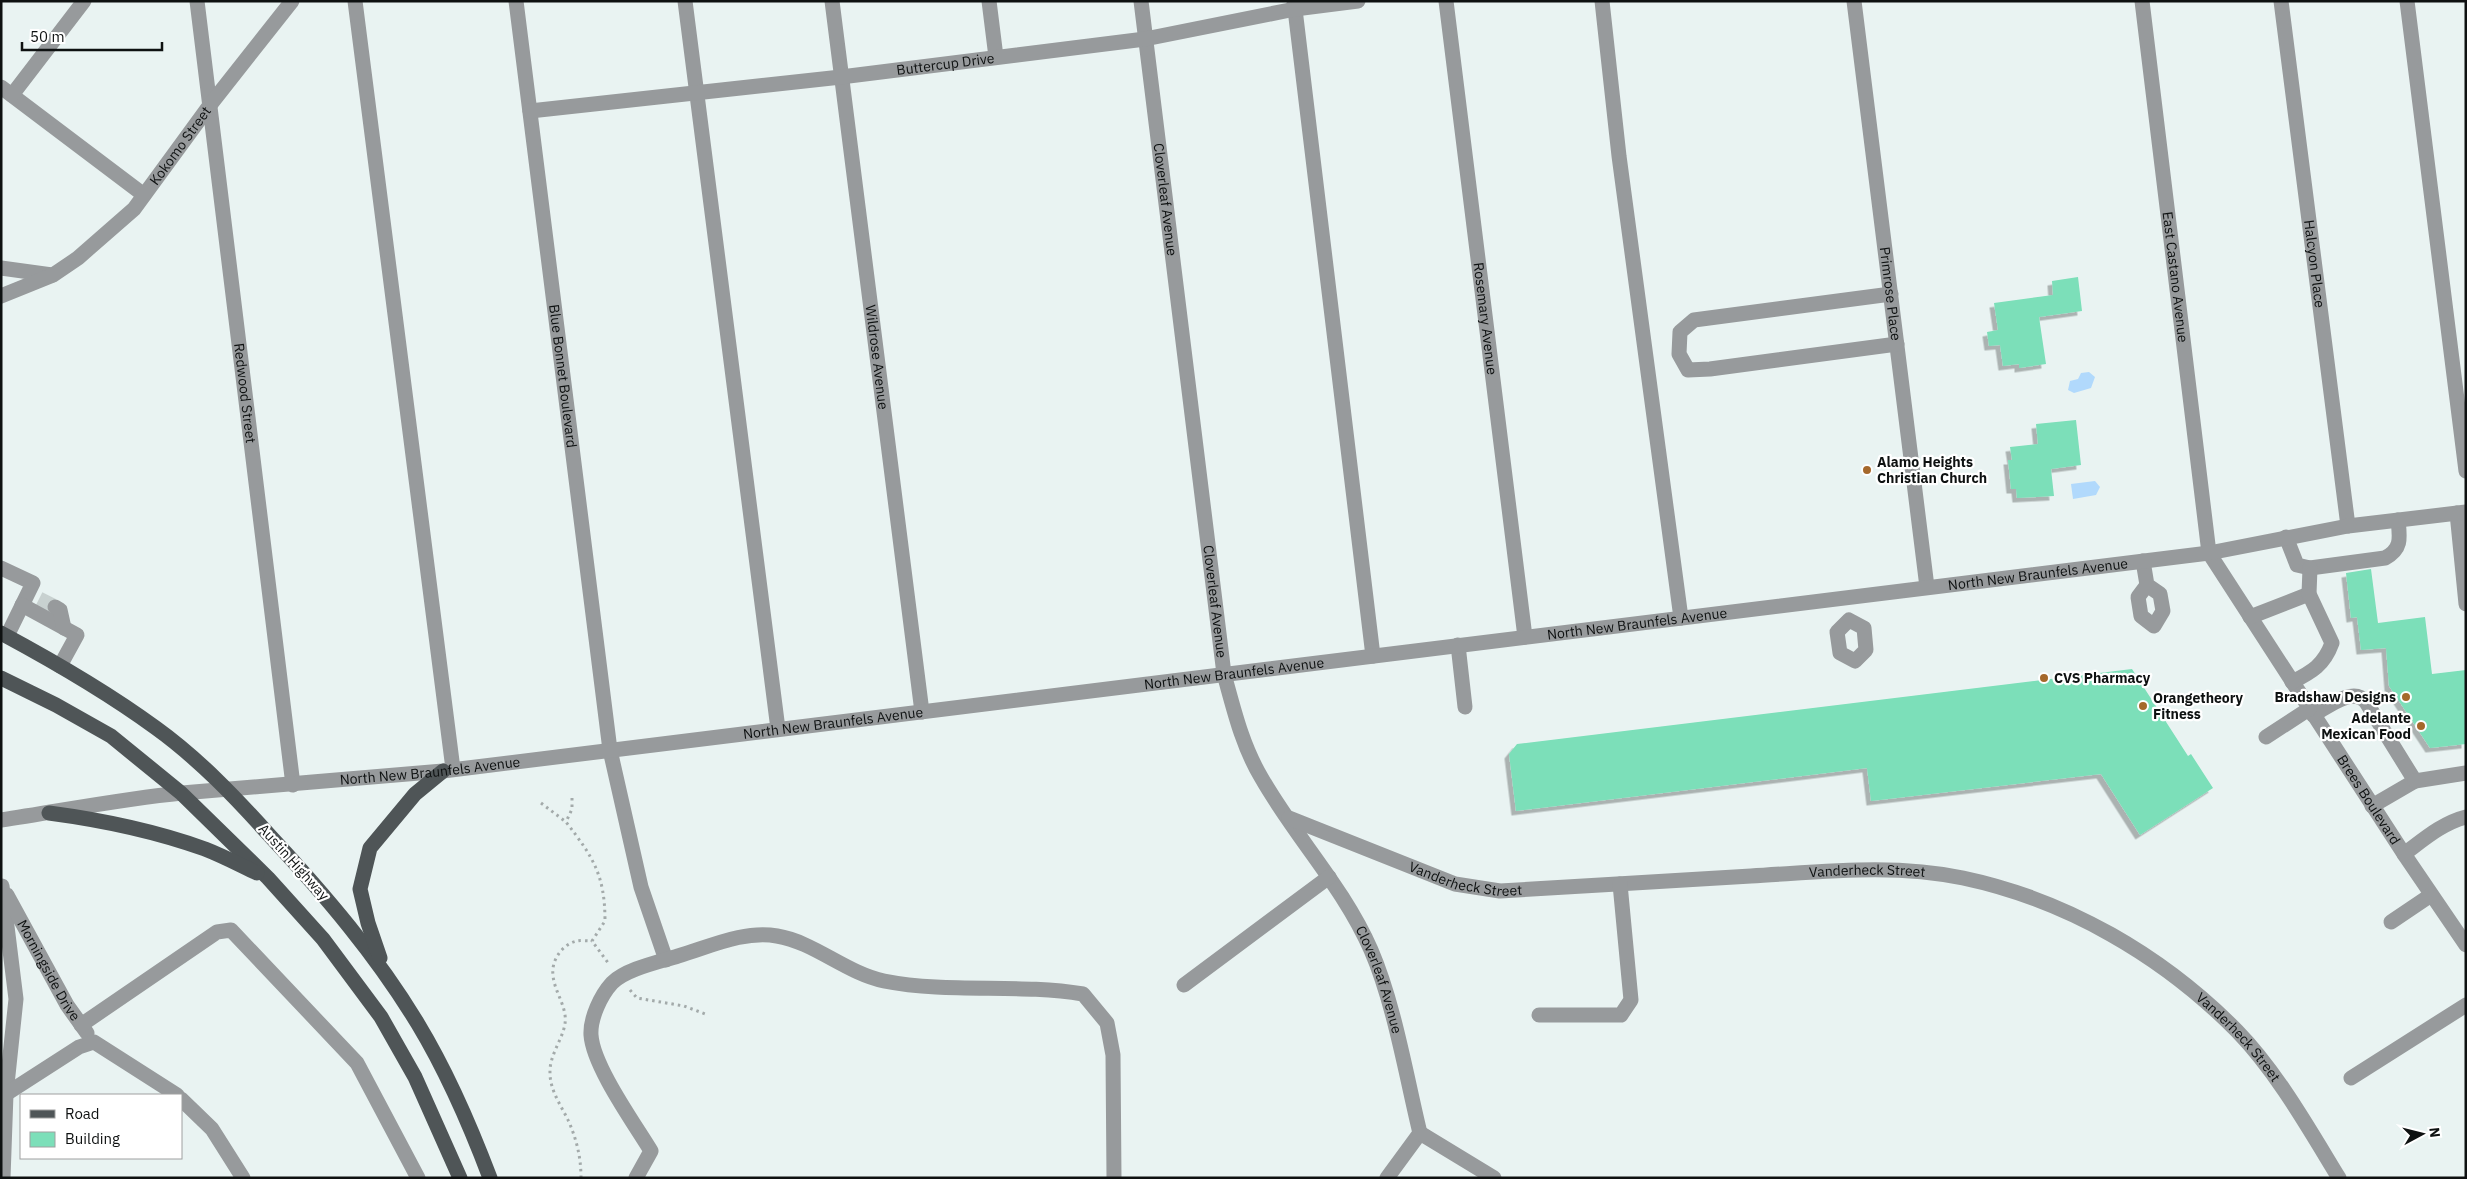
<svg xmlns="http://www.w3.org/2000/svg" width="2467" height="1179" viewBox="0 0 2467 1179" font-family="'IBM Plex Sans',sans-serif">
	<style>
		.water { fill: #b1d9fc }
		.building { fill: #7cdfb9; filter: url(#shadow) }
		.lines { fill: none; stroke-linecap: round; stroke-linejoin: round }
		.minor-tunnel { stroke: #c8d1d0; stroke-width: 15; stroke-dasharray: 15 8; stroke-linecap: butt }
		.path { stroke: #a3aaaa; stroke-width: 3; stroke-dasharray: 2.5 4; stroke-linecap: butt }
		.minor { stroke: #979a9c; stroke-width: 15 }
		.major { stroke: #4f5557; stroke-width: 15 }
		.poi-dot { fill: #a5682b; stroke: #fff; stroke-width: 2 }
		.labels { text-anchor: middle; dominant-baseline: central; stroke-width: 4.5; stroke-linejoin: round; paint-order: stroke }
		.street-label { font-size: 14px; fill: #0e1111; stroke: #fff }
		.poi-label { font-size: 14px; font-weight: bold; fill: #0e1111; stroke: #fff; text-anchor: start }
	</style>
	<defs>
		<filter id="shadow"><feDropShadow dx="-4.5" dy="4.5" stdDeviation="0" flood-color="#0004"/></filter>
	</defs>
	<rect width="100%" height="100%" fill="#e9f3f2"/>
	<g class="water">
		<path d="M2089 372 2095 377 2091 388 2074 393 2068 390 2070 381 2078 379 2081 373Z"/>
		<path d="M2095 481 2100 487 2096 495 2073 499 2071 484Z"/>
	</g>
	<g class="building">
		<path d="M2078 277 2082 311 2039 317 2046 364 2019 368V364L2003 366 2000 345 1989 346 1987 332 1998 330 1994 303 2053 295 2052 281Z"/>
		<path d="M2076 420 2081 465 2051 469 2054 496 2017 498 2016 489H2011L2008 460H2012L2010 447 2038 444 2036 424Z"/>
		<path d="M2371 569 2378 623 2425 617 2432 674 2466 670V744L2430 748 2389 686 2386 648 2361 650 2357 617 2351 618 2346 573Z"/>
		<path d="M2132 669 2188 756 2191 754 2213 788 2140 835 2101 774 1871 801 1867 768 1516 811 1509 754 1517 744Z"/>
	</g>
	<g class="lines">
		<path class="minor-tunnel" d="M39 599 55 607"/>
		<g class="path">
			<path d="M572 798V809L566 822C593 857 605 875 605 921L592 941 609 964"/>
			<path d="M541 803 566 822"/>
			<path d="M630 990 637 998 684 1006 708 1015"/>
			<path d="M581 1178C581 1158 577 1141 569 1122 562 1107 550 1091 550 1073 549 1052 568 1034 565 1015 563 1001 554 989 553 975 551 961 562 944 577 941 581 940 587 941 592 941"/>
		</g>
		<g class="minor">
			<path id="s1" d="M197 1 293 785"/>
			<path d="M355 1 453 769"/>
			<path id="s2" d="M516 1 610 750 641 887 666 960"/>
			<path d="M685 1 778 729"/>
			<path id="s3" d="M832 1 922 712"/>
			<path d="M989 1 996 57"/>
			<path id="s4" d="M1141 1 1224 674C1234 710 1242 745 1261 777 1295 837 1343 886 1371 950 1394 1003 1406 1075 1420 1133L1387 1178"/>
			<path d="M1294 1 1373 656"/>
			<path id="s5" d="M1446 1 1525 637"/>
			<path d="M1602 1 1619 156 1681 618"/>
			<path id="s6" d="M1854 1 1927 587"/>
			<path id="s7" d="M2142 1 2209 553 2404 854 2466 945"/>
			<path id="s8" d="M2281 1 2348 526"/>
			<path d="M2407 1 2466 471"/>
			<path d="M1 87 144 195"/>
			<path d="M12 95 84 1"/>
			<path id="s9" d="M530 111 841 77 1145 39 1295 9 1358 1"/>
			<path d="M1 268 52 275"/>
			<path d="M1891 294 1694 320 1680 332 1679 354 1688 370 1710 369 1897 344"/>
			<path id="s10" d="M1 296 53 275 78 258 134 209 210 105 292 1"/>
			<path d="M2457 513 2466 604"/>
			<path d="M2286 537 2297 565 2310 568 2385 558C2402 549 2400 538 2398 520"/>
			<path d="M2143 561 2147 585 2160 594 2163 611 2154 626 2141 616 2138 597 2147 585"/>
			<path d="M1 568 33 583 7 636"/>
			<path d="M22 605 77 635 60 666"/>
			<path d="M55 607 60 610 64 628"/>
			<path d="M2250 617 2309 594"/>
			<path d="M1849 620 1864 628 1866 650 1855 661 1840 653 1837 632Z"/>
			<path d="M1458 645 1465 707"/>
			<path d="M2292 682C2312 672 2324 665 2332 643L2309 594 2310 568"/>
			<path d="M2313 715C2328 707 2353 686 2366 702L2415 781 2372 806"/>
			<path d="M2266 737 2309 709"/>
			<path d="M2415 781 2466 773"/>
			<path id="s11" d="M1289 818 1455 884 1500 891C1584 886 1667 881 1751 876 1821 872 1893 863 1963 878 2067 900 2163 956 2237 1031 2277 1072 2309 1129 2339 1178"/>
			<path id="s12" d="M1 820C61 811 121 799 182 793 269 785 356 779 443 771L2209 553 2348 526 2466 512"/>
			<path d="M2404 854C2423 840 2442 823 2466 817"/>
			<path d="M2 886 16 999 6 1094 3 1178"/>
			<path id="s13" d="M7 895 67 1005 87 1033"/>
			<path d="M2391 922 2431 895"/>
			<path d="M1184 985 1329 877"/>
			<path d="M1539 1015H1621L1631 1000 1620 884"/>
			<path d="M81 1025 217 932 231 930 357 1063 418 1178"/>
			<path d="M2351 1078 2466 1005"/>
			<path d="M6 1094 79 1047 94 1042 177 1095"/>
			<path d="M181 1099 212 1129 243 1178"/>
			<path d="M1420 1133 1494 1178"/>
			<path d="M636 1178 651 1151C634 1123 593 1066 591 1035 590 1018 601 995 612 983 626 969 659 962 678 956 709 947 744 930 777 936 814 942 846 973 884 981 950 994 1018 983 1083 994L1107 1023 1113 1055 1114 1178"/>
		</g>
		<g class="major">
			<path d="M1 633C55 662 107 692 156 728 199 759 236 798 271 837 325 895 377 956 418 1024 447 1072 470 1125 490 1178"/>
			<path d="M1 678 56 705 111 736 181 793 268 878 323 939 381 1017 415 1077 460 1178"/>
			<path d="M49 813C102 820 155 831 205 849 223 856 240 865 257 873"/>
			<path d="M380 958 368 923 360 889 370 848 415 794 443 771"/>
		</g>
	</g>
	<g class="poi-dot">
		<circle cx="1867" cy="470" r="5"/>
		<circle cx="2044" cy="678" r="5"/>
		<circle cx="2406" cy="697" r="5"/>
		<circle cx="2143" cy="706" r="5"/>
		<circle cx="2421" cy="726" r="5"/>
	</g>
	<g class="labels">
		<g class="street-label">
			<text stroke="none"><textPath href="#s9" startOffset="418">Buttercup Drive</textPath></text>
			<text stroke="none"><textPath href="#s10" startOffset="239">Kokomo Street</textPath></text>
			<text stroke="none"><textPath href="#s4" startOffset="200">Cloverleaf Avenue</textPath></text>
			<text stroke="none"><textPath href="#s8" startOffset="265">Halcyon Place</textPath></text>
			<text stroke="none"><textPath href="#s7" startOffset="278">East Castano Avenue</textPath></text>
			<text stroke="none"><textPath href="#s6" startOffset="295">Primrose Place</textPath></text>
			<text stroke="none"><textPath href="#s5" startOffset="320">Rosemary Avenue</textPath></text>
			<text stroke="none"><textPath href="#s3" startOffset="359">Wildrose Avenue</textPath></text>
			<text stroke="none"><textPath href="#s2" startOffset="378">Blue Bonnet Boulevard</textPath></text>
			<text stroke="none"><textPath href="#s1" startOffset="395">Redwood Street</textPath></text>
			<text stroke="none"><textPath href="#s12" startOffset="2052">North New Braunfels Avenue</textPath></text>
			<text stroke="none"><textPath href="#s4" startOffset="605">Cloverleaf Avenue</textPath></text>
			<text stroke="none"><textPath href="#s12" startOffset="1648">North New Braunfels Avenue</textPath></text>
			<text stroke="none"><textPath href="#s12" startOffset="1242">North New Braunfels Avenue</textPath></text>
			<text stroke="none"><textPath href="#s12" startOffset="838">North New Braunfels Avenue</textPath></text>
			<text stroke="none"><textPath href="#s12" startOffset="432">North New Braunfels Avenue</textPath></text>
			<text stroke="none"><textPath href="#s7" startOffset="850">Brees Boulevard</textPath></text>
			<text transform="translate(294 862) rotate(48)">Austin Highway</text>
			<text stroke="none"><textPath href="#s11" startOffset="592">Vanderheck Street</textPath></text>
			<text stroke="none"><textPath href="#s11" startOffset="188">Vanderheck Street</textPath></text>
			<text stroke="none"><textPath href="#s13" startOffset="86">Morningside Drive</textPath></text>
			<text stroke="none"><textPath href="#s4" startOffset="1024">Cloverleaf Avenue</textPath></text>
			<text stroke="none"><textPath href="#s11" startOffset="1012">Vanderheck Street</textPath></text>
		</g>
		<g class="poi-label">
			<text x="1877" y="462">Alamo Heights<tspan x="1877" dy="16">Christian Church</tspan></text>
			<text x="2054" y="678">CVS Pharmacy</text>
			<text x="2396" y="697" text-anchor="end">Bradshaw Designs</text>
			<text x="2153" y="698">Orangetheory<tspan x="2153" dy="16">Fitness</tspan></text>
			<text x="2411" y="718" text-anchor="end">Adelante<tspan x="2411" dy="16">Mexican Food</tspan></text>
		</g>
	</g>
	<rect width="2467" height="1179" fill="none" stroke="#0e1111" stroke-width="5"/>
	<rect x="20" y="1094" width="162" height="65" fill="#ffffff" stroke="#9fa0a0"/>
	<rect x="30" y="1110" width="25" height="8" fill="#4f5557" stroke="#9fa0a0"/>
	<text x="65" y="1119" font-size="15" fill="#0e1111">Road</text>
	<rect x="30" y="1132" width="25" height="15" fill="#7cdfb9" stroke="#9fa0a0"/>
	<text x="65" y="1144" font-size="15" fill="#0e1111">Building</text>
	<g transform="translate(2422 1134) rotate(83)" stroke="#ffffff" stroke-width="4" paint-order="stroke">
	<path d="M0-4L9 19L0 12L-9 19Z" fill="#0e1111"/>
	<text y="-8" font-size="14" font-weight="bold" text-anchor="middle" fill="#0e1111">N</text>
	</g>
	<path d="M22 42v8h140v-8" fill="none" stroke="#0e1111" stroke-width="2.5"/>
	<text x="30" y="42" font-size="15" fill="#0e1111" stroke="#ffffff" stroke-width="4" paint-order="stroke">50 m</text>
</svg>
